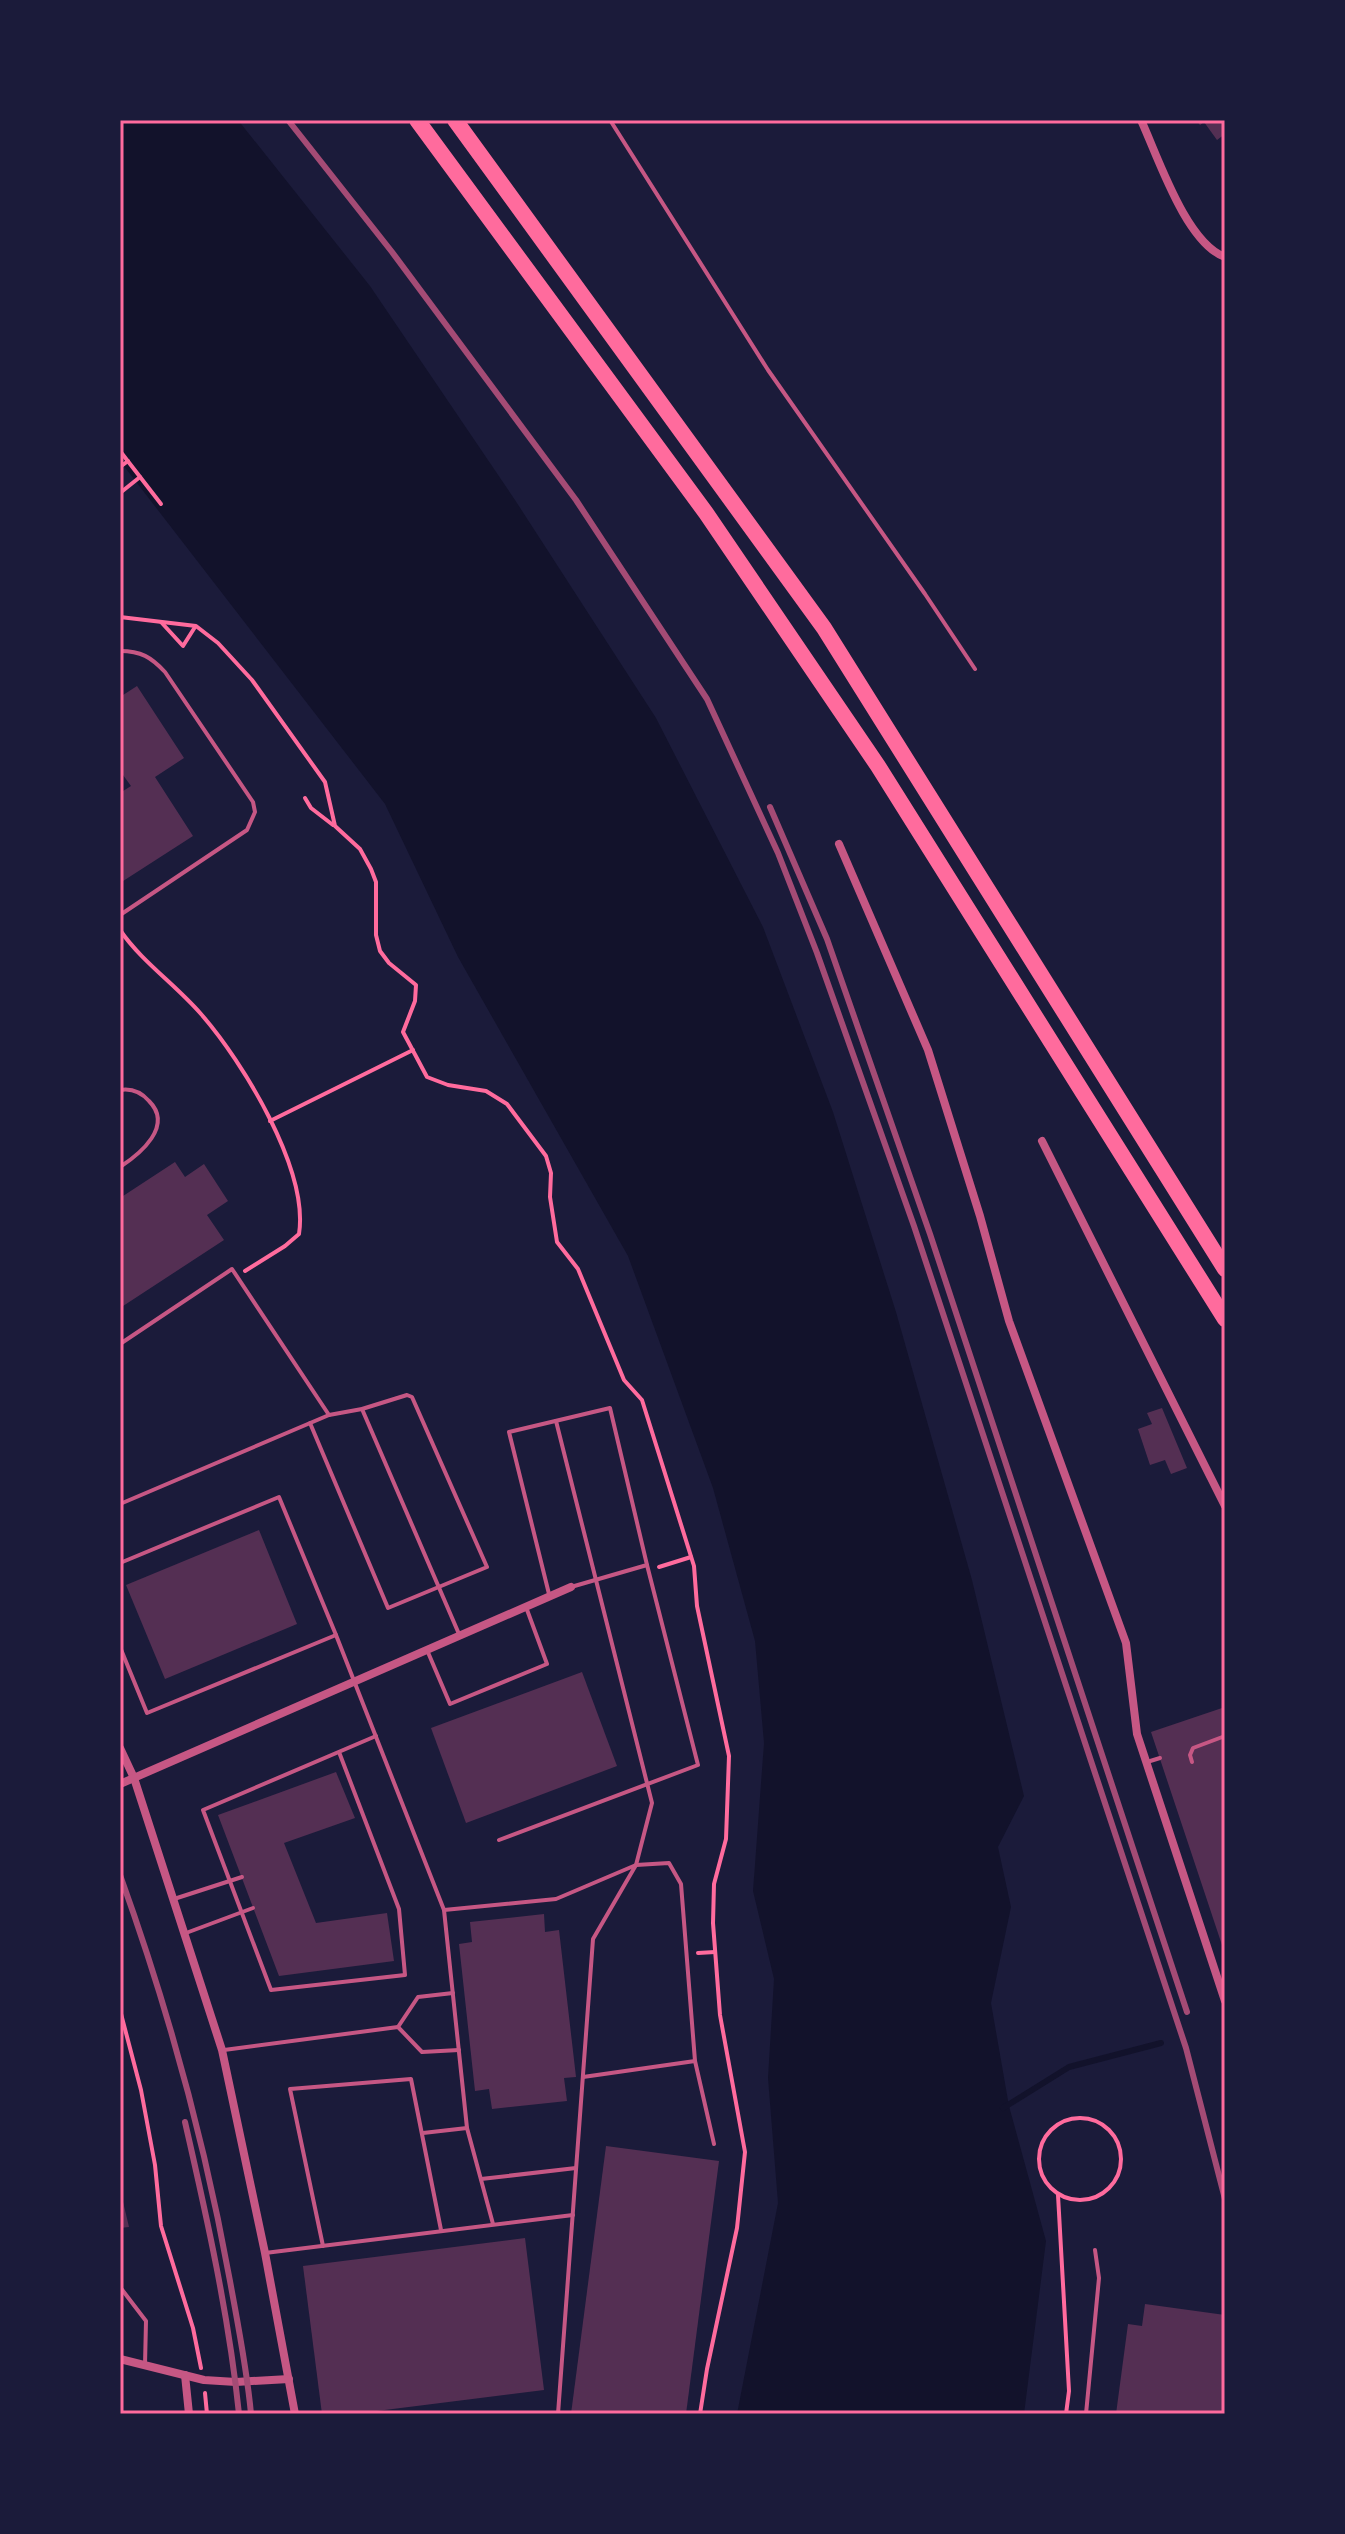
<svg xmlns="http://www.w3.org/2000/svg" width="1345" height="2534" viewBox="0 0 1345 2534" font-family="Quicksand,sans-serif">
	<style>
		.water { fill: #12122b }
		.lines { fill: none; stroke-linecap: round; stroke-linejoin: round }
		.stream { stroke: #12122b; stroke-width: 6 }
		.building { fill: #542f53 }
		.path { stroke: #ff6b9d; stroke-width: 4 }
		.service { stroke: #c65784; stroke-width: 4 }
		.minor { stroke: #c65784; stroke-width: 8 }
		.motorway { stroke: #ff6b9d; stroke-width: 16 }
		.rail { stroke: #a44b75; stroke-width: 6 }
		.neatline { fill: none; stroke: #ff6b9d; stroke-width: 3 }
	</style>
	<rect width="100%" height="100%" fill="#1b1b3a"/>
	<path class="water" d="M120 120H238L370 286 515 500 656 718 763 927 833 1112 896 1312 972 1580 1024 1796 998 1847 1011 1907 991 2003 1009 2106 1046 2241 1024 2414H737L778 2203 768 2078 774 1979 753 1891 764 1743 755 1641 713 1488 628 1256 458 957 385 804 120 461Z"/>
	<g class="lines">
		<path class="stream" d="M1003 2108 1069 2067 1161 2043"/>
	</g>
	<g class="building">
		<path d="M1196 120H1225V134L1217 140 1204 122 1200 125Z"/>
		<path d="M137 686 184 758 155 777 193 836 120 883V793L131 786 123 775 120 778V697Z"/>
		<path d="M175 1162 185 1177 204 1164 228 1201 207 1215 224 1240 120 1308V1198Z"/>
		<path d="M1162 1408 1187 1468 1171 1474 1165 1460 1150 1465 1138 1429 1152 1424 1147 1413Z"/>
		<path d="M259 1530 297 1624 165 1679 126 1585Z"/>
		<path d="M582 1672 617 1766 466 1823 431 1728Z"/>
		<path d="M1225 1707V1951H1224L1151 1732Z"/>
		<path d="M336 1772 355 1818 284 1843 316 1923 387 1913 394 1961 279 1976 218 1815Z"/>
		<path d="M544 1914 545 1932 559 1930 576 2077 564 2078 567 2101 492 2109 489 2089 475 2091 459 1944 472 1942 470 1922Z"/>
		<path d="M606 2146 719 2161 686 2414H571Z"/>
		<path d="M120 2189 129 2227 120 2228Z"/>
		<path d="M525 2238 544 2390 353 2414H322L303 2266Z"/>
		<path d="M1145 2304 1225 2315V2414H1116L1128 2324 1142 2326Z"/>
	</g>
	<g class="lines">
		<g class="path">
			<path d="M120 451 161 504"/>
			<path d="M120 467 128 461"/>
			<path d="M120 493 140 477"/>
			<path d="M120 617 196 626 218 643 252 680 325 782 335 826 360 849 371 869 376 882V935L380 951 389 963 416 985 415 1001 403 1032 427 1077 448 1085 486 1091 507 1104 546 1156 551 1173 550 1197 557 1242 578 1269 624 1380 642 1400 694 1566 697 1606 729 1756 726 1839 714 1884 713 1923 720 2015 745 2152 737 2228 707 2369 700 2414"/>
			<path d="M161 622 183 646 195 627"/>
			<path d="M305 798 311 808 333 825"/>
			<path d="M120 930C142 962 175 984 201 1014 243 1062 309 1170 299 1234L285 1246 245 1271"/>
			<path d="M270 1121 413 1050"/>
			<path d="M659 1567 691 1557"/>
			<path d="M698 1953 715 1952"/>
			<path d="M120 2010 141 2090 155 2165 161 2226 193 2328 201 2368"/>
			<circle cx="1080" cy="2159" r="41"/>
			<path d="M1058 2195 1069 2391 1066 2414"/>
			<path d="M205 2393 207 2414"/>
		</g>
		<g class="service">
			<path d="M610 120 768 370 925 594 975 669"/>
			<path d="M120 651C141 651 151 657 165 672L253 802 255 812 247 830 120 915"/>
			<path d="M120 1090C132 1088 141 1092 149 1101 174 1126 140 1154 120 1167"/>
			<path d="M120 1344 232 1269 329 1415 120 1504"/>
			<path d="M362 1409 459 1634"/>
			<path d="M556 1421 652 1803 636 1865 593 1939 558 2414"/>
			<path d="M310 1423 388 1608 487 1567 412 1397 407 1395 362 1409 329 1415"/>
			<path d="M120 1563 279 1497 336 1635 147 1713 120 1647"/>
			<path d="M549 1594 509 1432 610 1408 647 1565 571 1587"/>
			<path d="M336 1635 444 1910 467 2128 493 2224"/>
			<path d="M427 1650 450 1704 547 1664 526 1607"/>
			<path d="M339 1752 399 1909 405 1975 271 1990 203 1810 376 1736"/>
			<path d="M1147 1762 1160 1758"/>
			<path d="M1192 1762 1190 1755 1193 1748 1225 1736"/>
			<path d="M499 1840 698 1765 647 1565"/>
			<path d="M174 1899 242 1877"/>
			<path d="M444 1910 556 1899 636 1865 669 1863 681 1884 695 2061 714 2144"/>
			<path d="M186 1933 253 1908"/>
			<path d="M398 2027 418 1997 453 1993"/>
			<path d="M224 2050 398 2027 422 2052 459 2050"/>
			<path d="M583 2077 695 2061"/>
			<path d="M423 2133 467 2128"/>
			<path d="M481 2179 576 2168"/>
			<path d="M323 2246 290 2089 411 2079 441 2230"/>
			<path d="M265 2253 573 2215"/>
			<path d="M120 2287 146 2321 145 2365"/>
			<path d="M1086 2414 1099 2278 1095 2250"/>
		</g>
		<g class="minor">
			<path d="M1141 120C1158 157 1186 243 1225 257"/>
			<path d="M839 844 928 1050 980 1216 1009 1321 1126 1643 1137 1734 1225 2001"/>
			<path d="M1042 1141 1225 1506"/>
			<path d="M120 1748 134 1778 222 2050 265 2253 295 2414"/>
			<path d="M120 1784 571 1587"/>
			<path d="M120 2359 204 2380 236 2382 289 2379"/>
			<path d="M185 2375 189 2414"/>
		</g>
		<g class="motorway">
			<path d="M417 120 706 513 878 766 1225 1319"/>
			<path d="M455 120 824 628 1225 1269"/>
		</g>
		<g class="rail">
			<path d="M288 120 392 252 576 500 707 699 778 853 817 953 914 1226 1186 2048 1225 2199"/>
			<path d="M770 807 827 939 930 1234 1187 2012"/>
			<path d="M120 1875C168 2008 205 2143 230 2281 238 2325 247 2369 251 2414"/>
			<path d="M185 2122C207 2218 229 2316 239 2414"/>
		</g>
	</g>
	<rect width="1345" height="2534" fill="none" stroke="#1b1b3a" stroke-width="244"/>
	<rect x="122" y="122" width="1101" height="2290" class="neatline"/>
</svg>
